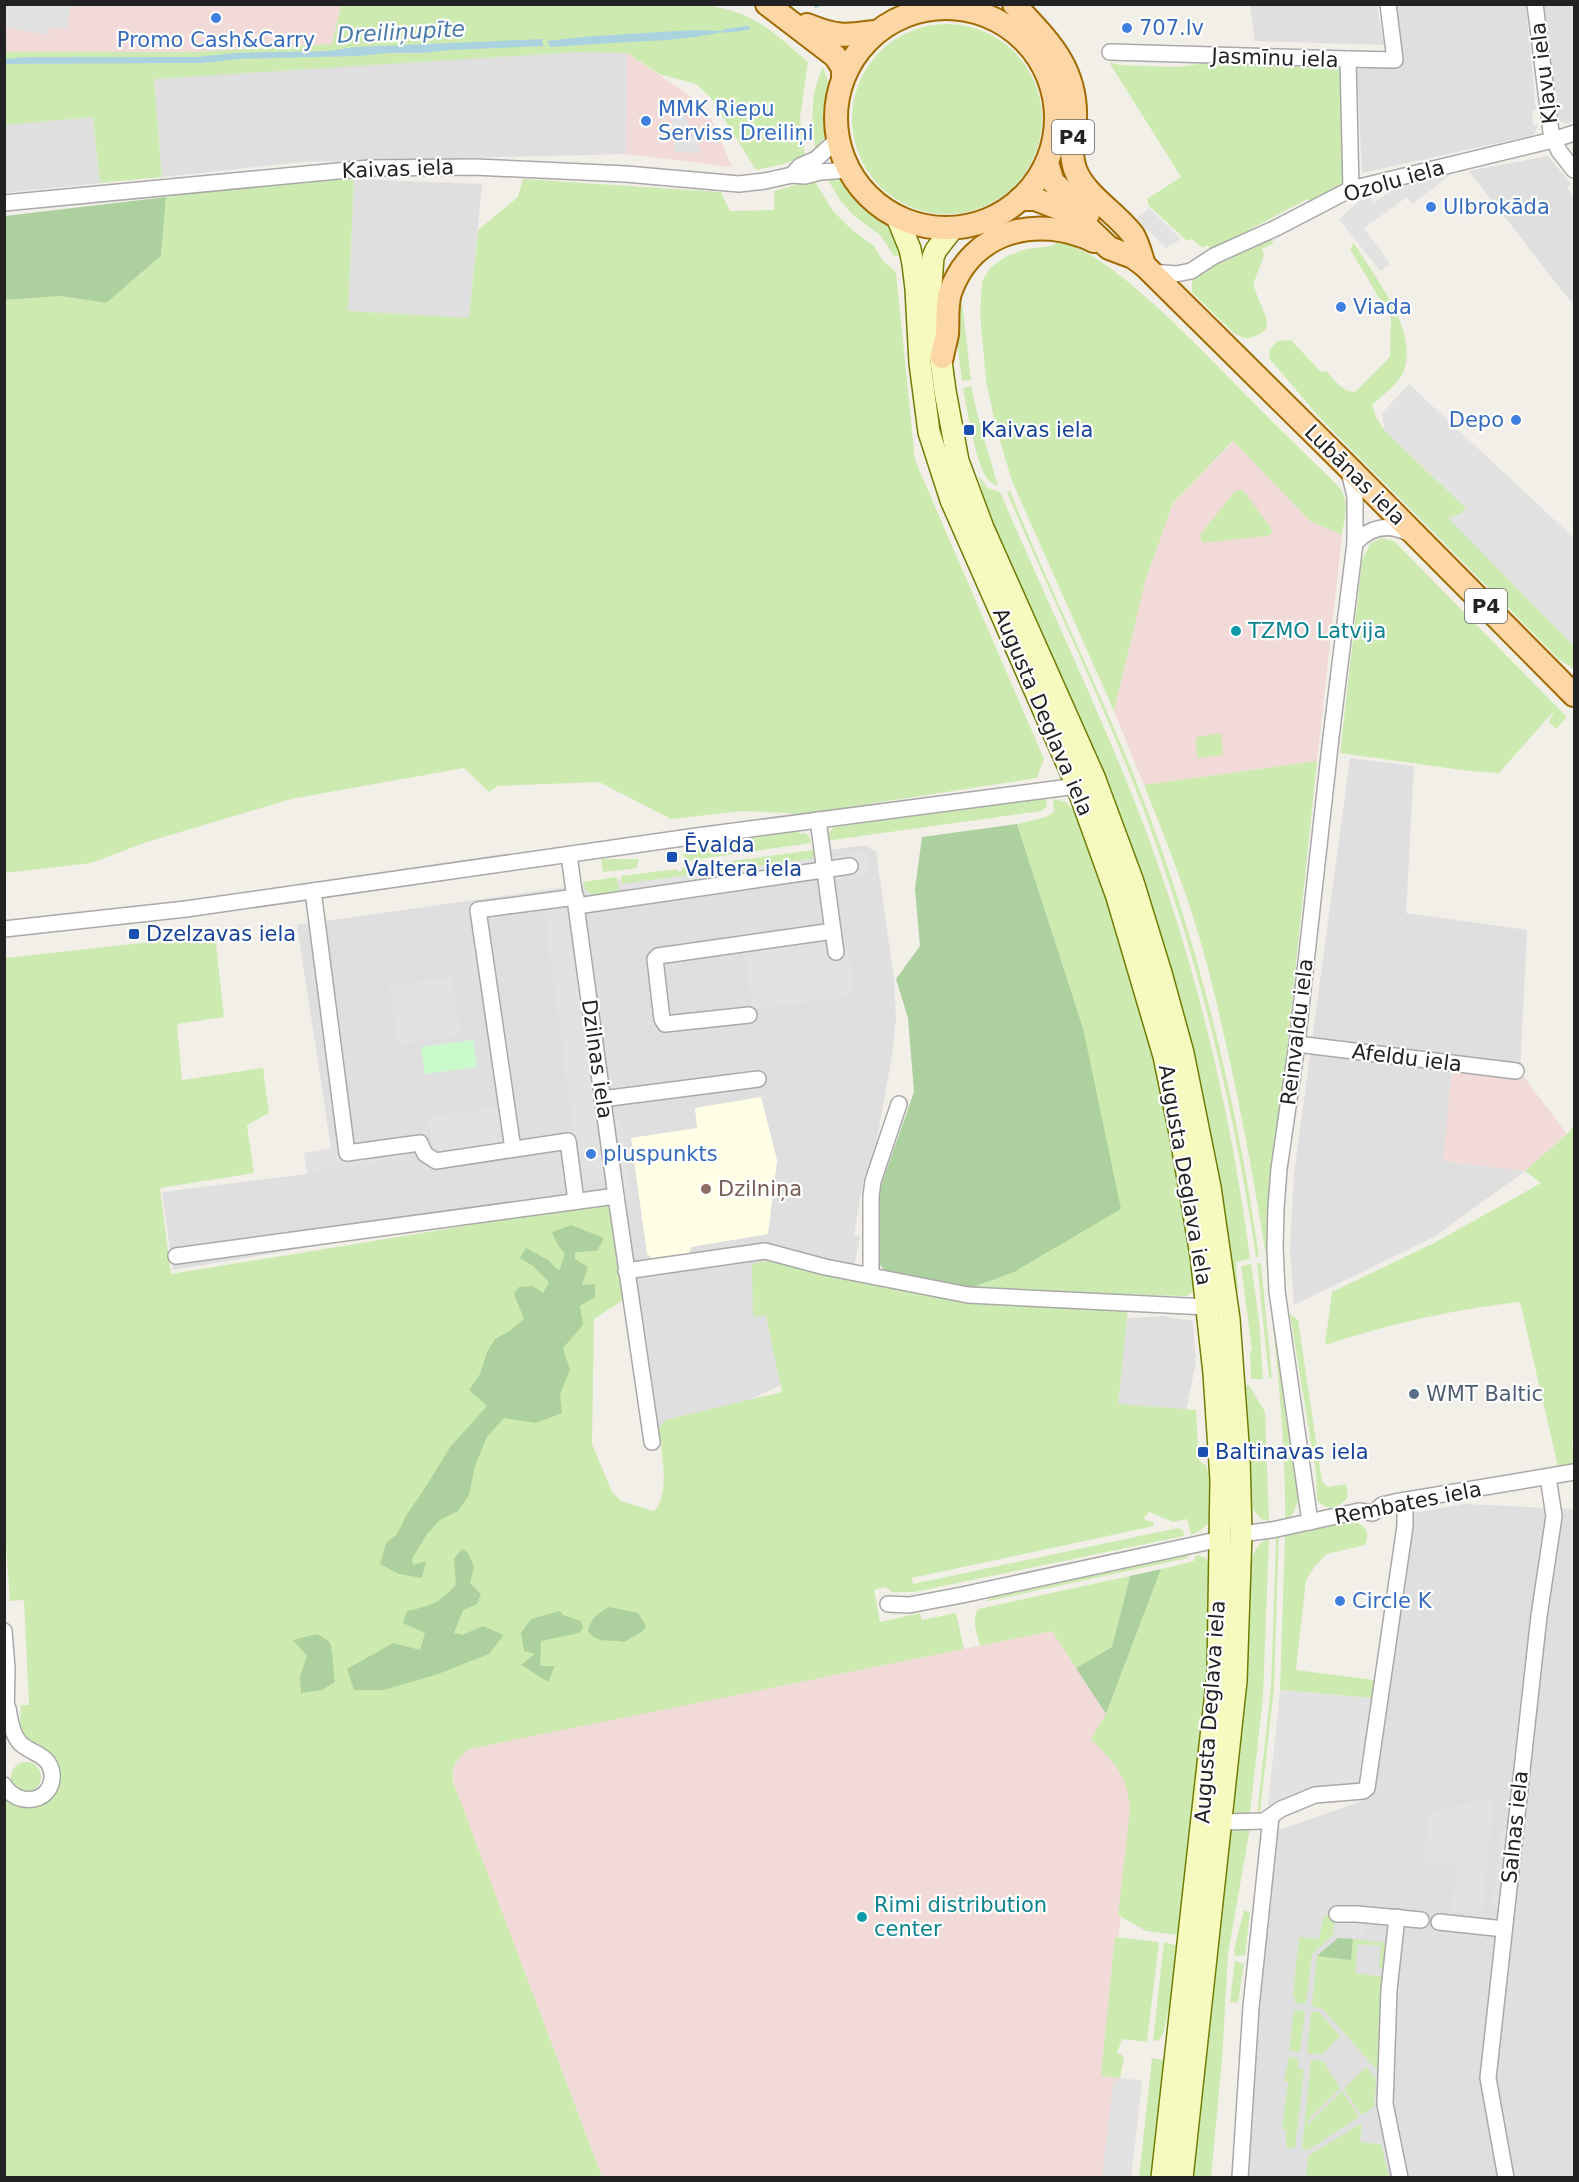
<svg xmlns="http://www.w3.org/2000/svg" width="1579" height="2182" viewBox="0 0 1579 2182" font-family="'DejaVu Sans',sans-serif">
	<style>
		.residential { fill: #e0dfdf }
		.commercial { fill: #f2dad9 }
		.education { fill: #ffffe5 }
		.grass { fill: #cdebb0 }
		.forest { fill: #add19e }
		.park { fill: #c8facc }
		.parking { fill: #e2e2e2 }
		.water { fill: #aad3df }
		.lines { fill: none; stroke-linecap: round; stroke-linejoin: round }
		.stream { stroke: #aad3df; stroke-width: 4 }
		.street-casing { stroke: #a9a9a9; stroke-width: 18 }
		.secondary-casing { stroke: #707d05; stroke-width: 24 }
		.primary-casing { stroke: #a06b00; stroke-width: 26 }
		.street { stroke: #fff; stroke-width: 15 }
		.secondary { stroke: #f7fabf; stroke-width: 21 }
		.primary { stroke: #fcd6a4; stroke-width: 22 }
		.shop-dot { fill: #3f7fe0; stroke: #fff; stroke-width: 2 }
		.transit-dot { fill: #1a4fb4; stroke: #fff; stroke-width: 2 }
		.culture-dot { fill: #0f9aa8; stroke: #fff; stroke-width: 2 }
		.education-dot { fill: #8d6e63; stroke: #fff; stroke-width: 2 }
		.service-dot { fill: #5c6f8a; stroke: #fff; stroke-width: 2 }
		.labels { text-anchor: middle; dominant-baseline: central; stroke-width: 4.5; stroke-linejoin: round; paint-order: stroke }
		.shield { fill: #fff; stroke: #646464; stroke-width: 1.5 }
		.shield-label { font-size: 20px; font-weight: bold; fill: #222 }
		.shop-label { font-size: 21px; fill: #366cbe; stroke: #fff; text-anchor: start }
		.street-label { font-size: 21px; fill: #222; stroke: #fff }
		.transit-label { font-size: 21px; fill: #164399; stroke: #fff; text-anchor: start }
		.culture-label { font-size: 21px; fill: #0d838f; stroke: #fff; text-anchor: start }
		.education-label { font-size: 21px; fill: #785e54; stroke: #fff; text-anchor: start }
		.service-label { font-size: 21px; fill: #4e5e75; stroke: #fff; text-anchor: start }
		.water-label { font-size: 22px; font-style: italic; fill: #4a7aab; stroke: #fff }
	</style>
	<rect width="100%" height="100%" fill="#f2efe9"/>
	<g class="residential">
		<path d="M1250 5H1377L1384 45 1255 41Z"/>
		<path d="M1396 5H1526L1536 110 1532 111 1533 125H1538L1534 135 1362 173 1357 72 1362 66 1399 69 1401 46Z"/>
		<path d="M1543 5H1574V121L1566 124 1556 119Z"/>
		<path d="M578 52 627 53 626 154 302 162 162 177 154 79 448 57Z"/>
		<path d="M93 117 100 183 5 193V125Z"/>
		<path d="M1548 156 1571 184 1567 187 1574 198V306L1469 171Z"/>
		<path d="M354 179 482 184 469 318 348 311Z"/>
		<path d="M1350 758 1414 766 1406 913 1527 930 1520 1072 1443 1161 1525 1171 1434 1237 1294 1305 1290 1249 1294 1174Z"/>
		<path d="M866 845 876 852 894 979 896 1018 892 1055 871 1173H865L857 1216 854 1236 860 1237 849 1292 783 1384 667 1439 652 1442 616 1196 173 1270 162 1192 307 1174 306 1158 332 1154 297 925Z"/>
		<path d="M1164 1316 1193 1321 1196 1362 1186 1410 1118 1404 1125 1320 1128 1318Z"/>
		<path d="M1464 1504 1574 1509V2177L1236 2178 1265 1835 1359 1802 1403 1515Z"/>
	</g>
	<g class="commercial">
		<path d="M5 5H341L333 44 195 52 64 53 5 52Z"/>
		<path d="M627 53 706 107 732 167 626 154Z"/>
		<path d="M1234 441 1310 521 1342 535 1317 761 1144 785 1114 711 1145 582 1173 503Z"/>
		<path d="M1452 1068 1520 1072 1567 1134 1525 1171 1443 1161Z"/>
		<path d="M1052 1631 1138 1762 1103 2076 1142 2081 1131 2177H602L454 1784 453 1769 461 1755 469 1749Z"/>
	</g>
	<path class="education" d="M761 1097 777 1160 768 1234 691 1247 689 1254 653 1258 647 1254 631 1138 697 1128 695 1108Z"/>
	<g class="grass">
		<path d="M341 5H706C756 13 772 31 808 62L800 118 805 156 784 164 756 170 711 98 696 84 659 74 627 53 577 52 154 79 162 177 100 183 93 117 5 125 4 52H195L332 44Z"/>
		<circle cx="947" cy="119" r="95"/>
		<path d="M1109 62 1119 65 1177 67 1206 63 1336 65 1342 71 1344 183 1342 188 1311 203 1307 199 1212 250 1207 245 1203 248 1192 239 1187 241 1149 206 1147 199 1181 177Z"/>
		<path d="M823 67 828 81 825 112V135L821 146 816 151C811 122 810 94 823 67Z"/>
		<path d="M825 175 837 178 842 181 868 211 894 231 905 255 894 256 880 235 854 216 840 200Z"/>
		<path d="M354 179 348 311 469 318 478 230 518 197 523 179 721 192 730 211 774 210V191L814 180 833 211 852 230 874 246 883 261 896 272 915 460 1044 759 1037 778 803 814 742 811 671 819 599 782 498 786 489 792 464 768 291 799 147 842 91 863 5 873V300L60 296 106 303 161 256 166 197 261 185Z"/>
		<path d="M1271 239 1274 243 1262 249 1264 255 1253 285 1267 320 1266 329C1255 338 1248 341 1235 334L1192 292V281L1198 274Z"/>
		<path d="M1057 243C1104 243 1215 364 1250 399 1279 429 1309 457 1338 486 1351 500 1344 519 1342 535L1310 521 1233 441 1173 503 1145 582 1114 711 1012 481 996 428 986 380 980 314 982 281 991 267 1007 256 1026 249 1052 246Z"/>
		<path d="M1354 243C1375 278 1422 334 1402 375 1397 384 1380 398 1372 405L1376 417 1385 431 1467 509 1461 514 1449 518 1574 646V669L1560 660 1318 416 1270 359 1269 351 1277 341 1291 340 1321 372 1326 371C1334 379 1342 392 1355 392L1390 357 1391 318 1350 249Z"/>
		<path d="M962 301 971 380 962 381 956 334Z"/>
		<path d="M971 386 980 425 998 486C991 483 987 480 984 473 973 450 968 413 963 388Z"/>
		<path d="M978 475 988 488 1000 492C1040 585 1083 676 1122 770 1186 923 1229 1094 1250 1259L1236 1262 1238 1290 1237 1291 993 530Z"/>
		<path d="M1240 490 1244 491 1271 528 1272 533 1268 536 1202 543 1200 535 1235 491Z"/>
		<path d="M1010 491C1047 584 1092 673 1130 766 1194 923 1235 1089 1259 1257H1256C1236 1121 1205 987 1160 856 1122 743 1069 635 1021 525L1007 492Z"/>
		<path d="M1381 538 1394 541 1567 717 1556 729 1549 722 1554 711 1499 773 1469 771 1340 753 1362 561 1370 544Z"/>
		<path d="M1221 733 1223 755 1197 758 1196 741 1197 737Z"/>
		<path d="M1317 761 1280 1118 1269 1257 1266 1256C1250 1154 1230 1052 1204 953 1188 896 1166 840 1144 785Z"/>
		<path d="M1046 798 1047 806 1041 811 825 841 826 835 834 827Z"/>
		<path d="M1053 799 1066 802 1079 816C1103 887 1128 957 1147 1029 1169 1111 1182 1196 1196 1279L1194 1291 1187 1296 965 1290 1014 1272 1083 1028 1017 824 1046 817 1054 812Z"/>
		<path d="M799 831V834L805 833 810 838 811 843 687 861 684 858 683 853 704 845Z"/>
		<path d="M814 850V856L812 859 622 884 621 876 677 869 678 872 682 871 681 868Z"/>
		<path d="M601 859H639L637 868 603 872Z"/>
		<path d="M617 877 619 891 593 895 586 890 583 882Z"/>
		<path d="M215 935 224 1017 177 1024 182 1080 263 1068 269 1113 247 1125 254 1173 160 1188 171 1274 605 1203 610 1209 623 1300 594 1319 592 1444 612 1492 621 1501 654 1511C671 1496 661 1450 659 1428L665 1420 782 1392 766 1316H753L752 1264 770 1260 818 1273 868 1281 1128 1309 1118 1404 1196 1410 1199 1461 1206 1465 1213 1488 1210 1522 1201 1530 1191 1535 1187 1519 1173 1522 1149 1512 1143 1519 1153 1522 1154 1526 912 1578 913 1584 1178 1528 1183 1530 1184 1536 914 1592H892L886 1587 874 1590 880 1622 920 1613 922 1620 956 1613 964 1649 469 1749C456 1759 450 1769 454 1784L602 2177H5L4 1795C14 1804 21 1806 33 1806L55 1784 25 1739 20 1724 21 1705H29L24 1600 10 1601 5 1532V958Z"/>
		<path d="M1574 1125V1440L1572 1442 1574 1464 1558 1467 1520 1302C1454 1309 1389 1324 1325 1345L1332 1292 1436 1242 1541 1183 1525 1171 1567 1134Z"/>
		<path d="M1266 1261H1270L1299 1499 1293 1514 1285 1520C1286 1433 1275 1347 1266 1261Z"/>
		<path d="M1257 1263H1261L1272 1378H1269Z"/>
		<path d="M1251 1264 1259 1320 1263 1379H1251L1250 1351 1252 1350 1241 1266Z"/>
		<path d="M1290 1314 1298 1320 1322 1481 1328 1487 1346 1484 1348 1497C1338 1509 1330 1512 1317 1501L1316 1473Z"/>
		<path d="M1249 1385 1265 1412 1269 1521 1261 1519 1250 1506 1242 1386Z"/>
		<path d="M1354 1520C1367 1529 1370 1529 1365 1545L1327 1554 1315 1566 1306 1580 1296 1670 1374 1680 1372 1698 1280 1690 1285 1535Z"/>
		<path d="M1279 1535 1274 1688 1260 1812 1257 1814 1271 1688 1276 1536Z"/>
		<path d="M1269 1538 1263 1697 1250 1813 1246 1816 1236 1814 1232 1810 1248 1570C1252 1557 1256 1543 1269 1538Z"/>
		<path d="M1188 1555V1558L984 1602 991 1598Z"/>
		<path d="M1196 1555 1204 1557 1210 1564 1207 1699 1179 1935 1146 1931 1118 1915 1130 1809C1127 1774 1114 1763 1091 1739L1106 1714 1161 1569 1194 1561Z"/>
		<path d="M1130 1576 1112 1647 1076 1668 1052 1631 980 1646C977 1634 971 1619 978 1609Z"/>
		<circle cx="26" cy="1777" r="15"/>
		<path d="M1243 1827 1250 1828 1228 1954 1222 2060 1211 2177 1189 2178 1230 1832Z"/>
		<path d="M1244 1910 1250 1913 1245 1955 1235 1956 1234 1951Z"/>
		<path d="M1324 1915 1335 1917 1333 1935 1312 1954 1306 2004 1295 2003V1998L1293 1997 1299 1937 1319 1939Z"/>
		<path d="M1115 1937 1159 1942 1147 2042 1122 2039 1117 2053 1122 2055 1124 2059 1120 2078 1101 2076Z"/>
		<path d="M1353 1939 1387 1943 1385 1969 1379 1968 1381 1946 1358 1944 1355 1973 1385 1977 1381 2075 1323 2009 1312 2006 1317 1956 1350 1960Z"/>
		<path d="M1164 1942 1179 1946V1961L1163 2034 1159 2040 1153 2041Z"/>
		<path d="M1235 1961 1244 1964 1238 2003 1230 2002Z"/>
		<path d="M1294 2010 1305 2011 1300 2052 1289 2051Z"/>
		<path d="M1311 2012H1319L1340 2036 1322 2055 1307 2053Z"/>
		<path d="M1289 2057 1298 2058V2068L1304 2070 1295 2148H1286V2130L1282 2129 1288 2082 1284 2081Z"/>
		<path d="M1152 2058 1162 2060 1167 2071 1155 2177 1139 2178Z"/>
		<path d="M1311 2060 1323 2061 1340 2088 1308 2120V2124L1342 2091 1359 2117 1308 2150 1302 2149Z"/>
		<path d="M1366 2067 1376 2079 1374 2107 1361 2115 1344 2089Z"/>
		<path d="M1362 2123 1360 2142 1381 2144 1389 2177H1306L1308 2156Z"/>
	</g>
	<g class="forest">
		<path d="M166 197 161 256 106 303 60 296 5 300V216Z"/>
		<path d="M1017 824 1083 1028 1121 1209 1014 1272 965 1290 885 1271 876 1260 877 1197 914 1092 908 1018 896 979 920 946 915 889 922 837Z"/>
		<path d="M571 1225 604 1238 597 1251 575 1252V1259L588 1267 582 1285 595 1284V1297L580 1306 583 1325 563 1348 570 1370 560 1394 562 1413 536 1423 504 1418 487 1437 475 1466 469 1495 458 1511 440 1520 427 1534 412 1559 413 1565 426 1561 422 1578 399 1574 380 1564 386 1543 397 1534 407 1514 425 1488 450 1447 487 1406 469 1390 480 1374 487 1352 495 1339 511 1330 524 1319 514 1294 519 1287 533 1286 543 1293 549 1282 533 1266 520 1258 526 1248 548 1260 559 1271 565 1254 557 1244 552 1232Z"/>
		<path d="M462 1549 468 1553 474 1567 470 1583 481 1594 477 1604 463 1610 454 1633 462 1635 483 1626 504 1635 489 1654 438 1674 384 1690H354L347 1669 393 1643 420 1650 425 1633 403 1623 407 1611C430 1606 441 1603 456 1584L454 1559Z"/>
		<path d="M1161 1569 1106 1714 1076 1668 1112 1647 1130 1576Z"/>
		<path d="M609 1607 638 1613 646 1626 642 1632 624 1642C610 1639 596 1645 588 1630 592 1617 598 1613 609 1607Z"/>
		<path d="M560 1611 563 1615 581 1621 583 1628 579 1633 541 1641 540 1666H555L548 1682 521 1665 535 1654 524 1651 521 1633 531 1619Z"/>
		<path d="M317 1634C321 1637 327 1639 330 1643 332 1645 334 1675 335 1682L322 1690 301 1693 300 1676 307 1656 293 1640Z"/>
		<path d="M1338 1938 1353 1939 1351 1960 1317 1956Z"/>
	</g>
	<path class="park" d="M473 1040 477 1067 425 1074 421 1047Z"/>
	<g class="parking">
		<path d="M4 5 5 4 71 5 66 30 50 27 48 35 5 27Z"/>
		<path d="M670 103H676L682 108 701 153 675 152Z"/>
		<path d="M1451 174 1413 204 1407 197 1364 228 1390 264 1380 271 1339 219 1367 194 1375 202 1398 186Z"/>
		<path d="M1149 208 1181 239 1166 248 1136 219Z"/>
		<path d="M1409 384 1574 538V646L1448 518 1461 514 1466 508 1385 431 1382 413Z"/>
		<path d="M867 852 869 876 838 880 835 856Z"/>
		<path d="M812 859 813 867 623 892 622 884Z"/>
		<path d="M831 882 835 884 843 945 848 951 853 987 846 997 753 1009 744 950 831 938Z"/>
		<path d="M567 908 605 1181 581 1184 544 912Z"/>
		<path d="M452 977 460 1036 397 1044 389 986Z"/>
		<path d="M516 1105 521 1142 433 1154 428 1117Z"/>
		<path d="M621 1117 632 1200 623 1201 611 1119Z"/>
		<path d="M338 1147 339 1157 405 1148 407 1158 307 1172 304 1153Z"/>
		<path d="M1280 1690 1372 1698 1361 1783 1316 1787 1268 1806Z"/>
		<path d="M1494 1796 1482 1913 1452 1910 1456 1866 1423 1862 1429 1814Z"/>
		<path d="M1501 1830 1511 1831 1502 1907 1492 1906Z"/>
		<path d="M1339 1907 1366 1909 1364 1938 1337 1935Z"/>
		<path d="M1120 2078 1142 2081 1131 2177H1102L1113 2085Z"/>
	</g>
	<g class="water">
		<path d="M693 30 728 31C689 40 650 41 611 43 591 44 571 46 550 47L547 41 581 37Z"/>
		<path d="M542 39 543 46 451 50 422 53H387L360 56 238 59 204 63 4 64 5 59 26 57H196L235 53 327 51 356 47Z"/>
	</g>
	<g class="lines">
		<g class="stream">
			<path d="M816 6 821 4"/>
			<path d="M725 31 748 28"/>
		</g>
		<g class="street-casing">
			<g id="street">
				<path d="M1535 4 1551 132 1559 151 1574 170"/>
				<path d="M1110 52 1348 59 1351 189"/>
				<path d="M1348 59 1395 60 1388 4"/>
				<path d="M792 175 800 166 816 159 838 139"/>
				<path d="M4 203 369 168 475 167 626 174 739 184 765 181 792 175 805 176 820 172 849 170"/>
				<path d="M1151 272 1176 274 1191 271 1214 256 1276 228 1351 189 1553 140 1574 133"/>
				<path d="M1355 543C1370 527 1388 523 1408 533"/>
				<path d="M569 855 616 1196 652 1442"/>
				<path d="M313 891 347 1153 420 1143 425 1154 436 1161 568 1141 576 1201"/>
				<path d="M577 906 850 866"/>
				<path d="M4 929 186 909 697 836 1077 786"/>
				<path d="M833 931 836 952"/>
				<path d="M749 1015 665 1024 662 1019 655 959 658 956 833 931 818 820"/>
				<path d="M1297 1044 1516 1071"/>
				<path d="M602 1099 758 1079"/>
				<path d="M513 1149 478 910 576 897"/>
				<path d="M176 1256 616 1196"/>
				<path d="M626 1271 765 1251 825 1267 968 1295 1207 1307"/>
				<path d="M871 1274V1196L873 1181 899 1104"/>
				<path d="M1310 1522 1277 1291 1275 1247 1276 1208 1279 1169 1297 1044 1331 737 1355 543V496L1348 468"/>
				<path d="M1241 1534 1272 1530 1359 1511 1373 1513 1382 1505 1395 1502 1574 1472"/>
				<path d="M888 1604 909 1605 962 1595 1221 1539"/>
				<path d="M4 1631 7 1668 6 1716"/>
				<path d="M4 1785C18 1809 54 1802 52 1774 50 1754 31 1754 20 1743 12 1734 10 1720 8 1708"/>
				<path d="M1221 1822 1264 1821 1281 1809 1315 1795 1363 1791 1367 1788 1405 1526V1500"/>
				<path d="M1337 1914H1357L1421 1920"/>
				<path d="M1397 1917 1389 1990 1385 2104 1400 2178"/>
				<path d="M1439 1922 1504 1929"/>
				<path d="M1240 2178 1251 2007 1271 1817"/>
				<path d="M1506 2178 1488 2078 1539 1616 1554 1516 1548 1477"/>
			</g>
		</g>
		<g class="secondary-casing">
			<g id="secondary">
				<path d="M897 217 910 249 913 264 916 289 920 363 929 432 951 500 1077 786 1117 897 1164 1056 1181 1138 1201 1255 1214 1373 1221 1480 1218 1674 1162 2178"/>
				<path d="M953 228 936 250 933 257 931 285 945 391 958 461 983 528 1094 777 1133 882 1161 973 1183 1053 1210 1187 1229 1319 1239 1457 1241 1534 1236 1681 1182 2178"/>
			</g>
		</g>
		<g class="primary-casing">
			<g id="primary">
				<path d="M767 4 835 56 843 68V77"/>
				<path d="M1014 4C1046 39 1077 66 1075 119 1074 136 1069 152 1075 169 1085 196 1116 212 1133 235 1138 243 1141 256 1144 265"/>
				<circle cx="946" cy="118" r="110"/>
				<path d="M807 25C836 37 844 36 875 32"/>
				<path d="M1047 163 1053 182 1088 214"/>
				<path d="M1020 199H1035L1066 211 1085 225 1109 248 1133 257 1144 265 1347 466 1574 695"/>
				<path d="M942 357C943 349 946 342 947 334 948 320 946 307 950 293 972 230 1038 214 1094 241"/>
			</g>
		</g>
		<use href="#street" class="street"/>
		<use href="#secondary" class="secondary"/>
		<use href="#primary" class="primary"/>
	</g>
	<g class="shop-dot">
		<circle cx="216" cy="18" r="6"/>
		<circle cx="1127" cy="28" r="6"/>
		<circle cx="646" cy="121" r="6"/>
		<circle cx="1431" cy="207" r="6"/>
		<circle cx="1341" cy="307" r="6"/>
		<circle cx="1516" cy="420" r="6"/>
		<circle cx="591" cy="1154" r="6"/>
		<circle cx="1340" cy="1601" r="6"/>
	</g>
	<g class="transit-dot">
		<rect x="963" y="424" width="12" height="12" rx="3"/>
		<rect x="666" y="851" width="12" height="12" rx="3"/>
		<rect x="128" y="928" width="12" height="12" rx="3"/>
		<rect x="1197" y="1446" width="12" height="12" rx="3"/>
	</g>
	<g class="culture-dot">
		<circle cx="1236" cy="631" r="6"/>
		<circle cx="862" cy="1917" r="6"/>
	</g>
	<circle class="education-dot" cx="706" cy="1189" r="6"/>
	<circle class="service-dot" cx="1414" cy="1394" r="6"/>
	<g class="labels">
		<g class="shield">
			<rect x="1052" y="120" width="42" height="34" rx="4.5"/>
			<rect x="1465" y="589" width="42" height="34" rx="4.5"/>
		</g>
		<g class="shield-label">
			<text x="1073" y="137">P4</text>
			<text x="1486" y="606">P4</text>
		</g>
		<g class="shop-label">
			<text x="1139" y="28">707.lv</text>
			<text x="216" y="40" text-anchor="middle">Promo Cash&amp;Carry</text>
			<text x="658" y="109">MMK Riepu<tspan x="658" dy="24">Serviss Dreiliņi</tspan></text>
			<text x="1443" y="207">Ulbrokāda</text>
			<text x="1353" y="307">Viada</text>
			<text x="1504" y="420" text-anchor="end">Depo</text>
			<text x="603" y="1154">pluspunkts</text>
			<text x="1352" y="1601">Circle K</text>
		</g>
		<g class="street-label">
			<text transform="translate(1275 58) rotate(2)">Jasmīnu iela</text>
			<text transform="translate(1544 73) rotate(-97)">Kļavu iela</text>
			<text transform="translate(398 169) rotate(-2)">Kaivas iela</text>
			<text transform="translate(1394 181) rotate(-16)">Ozolu iela</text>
			<text transform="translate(1355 475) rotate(45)">Lubānas iela</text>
			<text transform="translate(1043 712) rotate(67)">Augusta Deglava iela</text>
			<text transform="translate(1297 1032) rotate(-83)">Reinvaldu iela</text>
			<text transform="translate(1407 1058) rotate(7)">Afeldu iela</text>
			<text transform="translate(597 1059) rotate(82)">Dzilnas iela</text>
			<text transform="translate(1185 1175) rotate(80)">Augusta Deglava iela</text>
			<text transform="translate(1408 1503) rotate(-11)">Rembates iela</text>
			<text transform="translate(1210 1712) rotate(-86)">Augusta Deglava iela</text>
			<text transform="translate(1515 1827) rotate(-84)">Salnas iela</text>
		</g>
		<g class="transit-label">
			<text x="981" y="430">Kaivas iela</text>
			<text x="684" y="845">Ēvalda<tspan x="684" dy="24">Valtera iela</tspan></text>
			<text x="146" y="934">Dzelzavas iela</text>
			<text x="1215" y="1452">Baltinavas iela</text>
		</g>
		<g class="culture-label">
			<text x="1248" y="631">TZMO Latvija</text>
			<text x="874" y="1905">Rimi distribution<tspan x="874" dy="24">center</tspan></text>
		</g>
		<g class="education-label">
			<text x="718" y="1189">Dzilniņa</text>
		</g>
		<g class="service-label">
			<text x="1426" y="1394">WMT Baltic</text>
		</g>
		<g class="water-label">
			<text transform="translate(401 32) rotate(-3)">Dreiliņupīte</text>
		</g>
	</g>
	<rect width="1579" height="2182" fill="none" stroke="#222222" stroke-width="12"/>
</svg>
